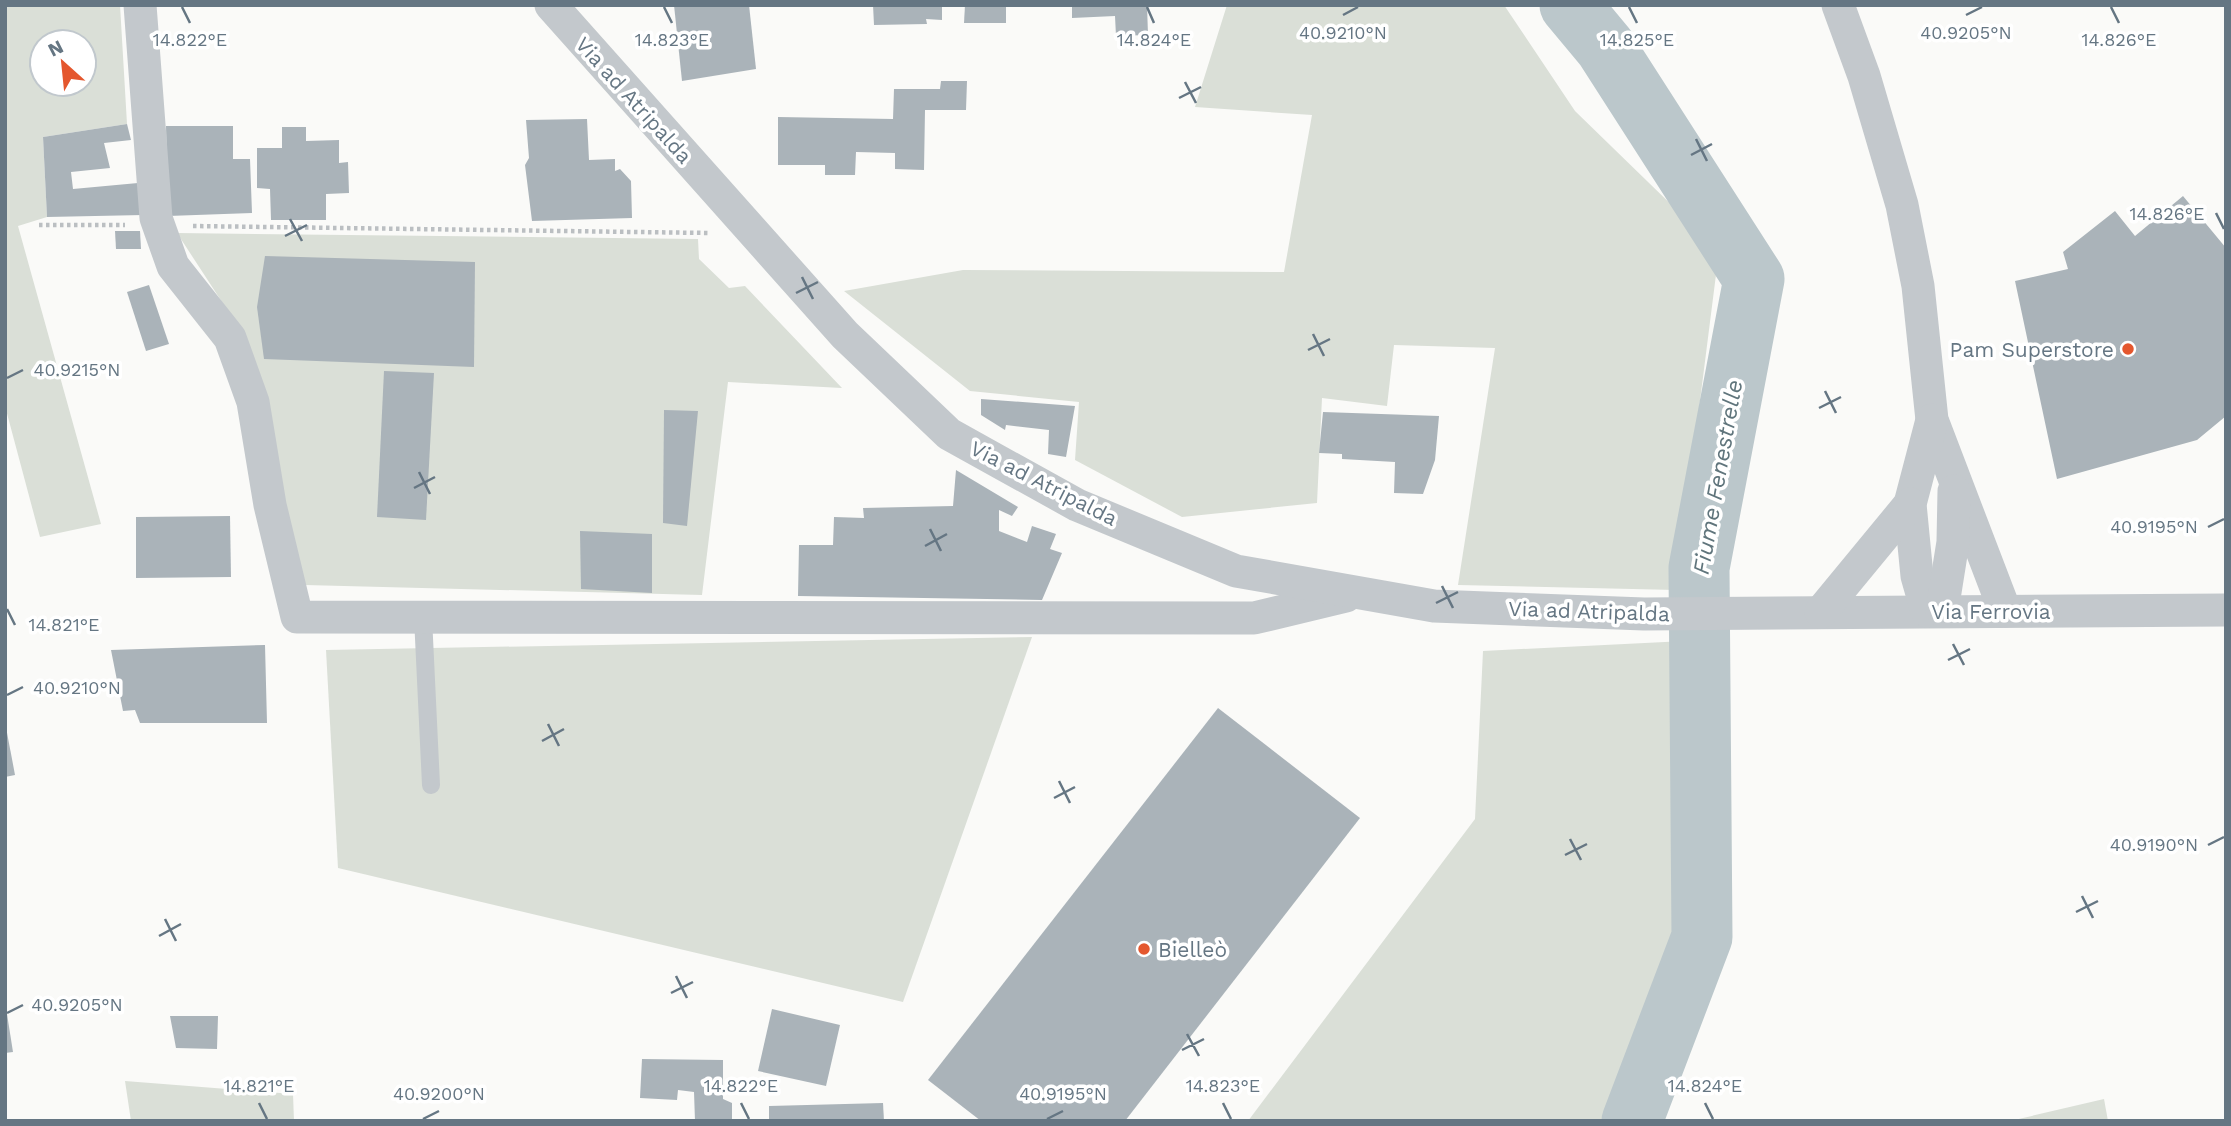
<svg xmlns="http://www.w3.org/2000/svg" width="2231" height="1126" viewBox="0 0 2231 1126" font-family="'Work Sans',sans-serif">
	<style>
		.green { fill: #dadfd7; fill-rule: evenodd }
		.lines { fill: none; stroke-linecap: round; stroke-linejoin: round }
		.river { stroke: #bbc7cb; stroke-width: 61 }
		.building { fill: #aab3b9 }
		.path { stroke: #bbbfc2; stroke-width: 4.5; stroke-dasharray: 3.5 3.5; stroke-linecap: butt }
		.service { stroke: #c3c8cc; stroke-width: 18 }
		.minor { stroke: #c3c8cc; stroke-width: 33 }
		.ticks { fill: none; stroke: #657683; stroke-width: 2.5 }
		.poi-dot { fill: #e4572e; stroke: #fff; stroke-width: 2.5 }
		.labels { text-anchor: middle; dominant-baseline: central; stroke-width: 7; stroke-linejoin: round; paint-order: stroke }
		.street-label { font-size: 21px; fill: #657683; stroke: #fff }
		.poi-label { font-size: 21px; fill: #657683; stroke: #fff; text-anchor: end }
		.water-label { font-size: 23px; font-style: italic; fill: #60757c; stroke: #fff }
		.ticks-label { font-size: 18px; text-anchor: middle; fill: #657683; stroke: #fff; stroke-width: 7; stroke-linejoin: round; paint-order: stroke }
	</style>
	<rect width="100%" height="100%" fill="#fafaf8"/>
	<g class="green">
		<path d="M5 5H120L127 124 43 137 47 217 18 226 101 524 40 537 5 406ZM84 42V84H42V42Z"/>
		<path d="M1227 5H1504L1575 111 1719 251 1676 590 1458 585 1495 348 1394 345 1387 406 1322 398 1317 503 1182 517 1075 460 1079 402 970 391 844 291 963 270 1284 272 1312 115 1195 107Z"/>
		<path d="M177 233 698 239 699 259 729 288 745 286 842 388 728 382 702 595 305 585 237 325Z"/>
		<path d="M1032 637 903 1002 338 868 326 650Z"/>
		<path d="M1685 641 1686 930 1620 1121H1248L1475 819 1483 651Z"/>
		<path d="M125 1081 293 1094 294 1121H131Z"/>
		<path d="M2104 1099 2108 1121H2010Z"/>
	</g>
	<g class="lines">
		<path class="river" d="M1570 5 1605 47 1754 279 1699 568 1702 937 1632 1121"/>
	</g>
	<g class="building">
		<path d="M674 5H749L756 69 682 81Z"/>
		<path d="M873 5H942V20L926 19 927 24 874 25Z"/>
		<path d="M965 5H1006V23H964Z"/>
		<path d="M1072 5H1147L1148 35 1116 36 1115 16 1072 18Z"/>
		<path d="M941 81H967L966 110H925L924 170 895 169V153L856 152 855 175H825V165H778V117L893 119 894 89H940Z"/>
		<path d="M587 119 589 160 615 159V171L620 169 631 181 632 218 532 221 525 165 529 158 526 120Z"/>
		<path d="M127 124 131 140 104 143 110 168 71 172 73 189 138 183 143 215 47 217 43 137Z"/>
		<path d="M166 126H233V159H250L252 213 168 216Z"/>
		<path d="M282 127H306V141L339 140V163L348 162 349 193 326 194V220H271L270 189 257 188V148H282Z"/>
		<path d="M2183 196 2226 248V416L2197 440 2057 479 2015 281 2068 269 2063 252 2115 211 2135 236Z"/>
		<path d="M115 231H140L141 249H116Z"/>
		<path d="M265 256 475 262 474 367 264 359 257 307Z"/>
		<path d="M149 285 169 344 146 351 127 292Z"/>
		<path d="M384 371 434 373 426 520 377 517Z"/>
		<path d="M981 399 1075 406 1066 457 1048 454 1049 430 1006 425 1005 430 981 415Z"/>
		<path d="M664 410 698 411 687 526 663 523Z"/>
		<path d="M1323 412 1439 416 1435 460 1423 494 1394 493 1395 462 1342 459V454L1319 453Z"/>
		<path d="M956 470 1018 507 1012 516 999 510V531L1027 542 1032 526 1056 534 1050 549 1062 553 1042 600 798 596 799 545H833L834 517 864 518 863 508 953 506Z"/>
		<path d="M230 516 231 577 136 578V517Z"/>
		<path d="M580 531 652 534V593L581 589Z"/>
		<path d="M265 645 267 723H140L135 710 123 711 111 650Z"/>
		<path d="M1218 708 1360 818 1125 1121H981L928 1080Z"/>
		<path d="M5 722 15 775 5 777Z"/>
		<path d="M772 1009 840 1025 826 1086 758 1071Z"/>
		<path d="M7 1014 13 1052 5 1053V1015Z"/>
		<path d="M170 1016H218L217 1049 176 1048Z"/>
		<path d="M642 1059 723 1060V1099L732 1103V1121H695L694 1092 678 1090 677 1100 640 1098Z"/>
		<path d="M883 1103 884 1121H769V1106Z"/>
	</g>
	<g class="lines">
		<g class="path">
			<path d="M39 225H125"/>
			<path d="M193 226 710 233"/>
		</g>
		<path class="service" d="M423 617 431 785"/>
		<g class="minor">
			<path d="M140 5 156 218 173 266 230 338 253 402 270 505 297 617 1254 618 1346 596"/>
			<path d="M551 5 845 335 949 434 1077 505 1236 571 1434 606 1644 614 2226 610"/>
			<path d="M1838 5 1864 76 1902 205 1918 286 1932 420 2005 611"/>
			<path d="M1927 611 1917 576 1910 504 1932 420"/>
			<path d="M1942 611 1953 542 1954 491"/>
			<path d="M1821 612 1910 504"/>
		</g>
	</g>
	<path class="ticks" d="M182 7 190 23M664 7 672 23M1147 7 1154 23M1629 7 1637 23M2111 7 2119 23M1343 15 1358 7M1966 15 1982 7M1185 82 1196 103M1179 98 1201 87M1696 139 1707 161M1691 155 1712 144M2216 213 2224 229M290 219 302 241M285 236 307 225M802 277 813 299M796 293 818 282M1313 334 1324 356M1308 350 1330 339M7 378 23 370M1825 391 1836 413M1819 408 1841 397M419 472 430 494M414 488 435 477M2208 527 2224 519M930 529 941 551M925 546 947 534M1442 586 1453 608M1436 603 1458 592M7 609 15 625M1953 644 1964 665M1948 660 1970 649M7 695 23 687M548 724 559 746M542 741 564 729M1059 781 1070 803M1054 798 1075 787M1570 839 1581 860M2208 845 2224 837M1565 855 1587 844M2082 896 2093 918M2076 912 2098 901M165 919 176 941M159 936 181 924M676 976 687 998M671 993 693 982M7 1013 23 1005M1187 1034 1199 1056M1182 1050 1204 1039M259 1103 267 1119M741 1103 749 1119M1223 1103 1231 1119M1705 1103 1713 1119M423 1119 439 1111M1047 1119 1063 1111"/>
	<g class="poi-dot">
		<circle cx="2128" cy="349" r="7"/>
		<circle cx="1144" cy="949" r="7"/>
	</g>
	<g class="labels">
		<g class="street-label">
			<text transform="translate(634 100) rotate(48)">Via ad Atripalda</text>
			<text transform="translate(1044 483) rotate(27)">Via ad Atripalda</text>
			<text transform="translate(1589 611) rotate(2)">Via ad Atripalda</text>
			<text x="1991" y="611">Via Ferrovia</text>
		</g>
		<g class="poi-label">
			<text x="2114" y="349">Pam Superstore</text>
			<text x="1158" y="949" text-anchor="start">Bielleò</text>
		</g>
		<g class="water-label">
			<text transform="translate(1718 477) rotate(-80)">Fiume Fenestrelle</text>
		</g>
	</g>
	<g class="ticks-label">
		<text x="1343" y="39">40.9210°N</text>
		<text x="1966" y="39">40.9205°N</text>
		<text x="2119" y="46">14.826°E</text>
		<text x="190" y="46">14.822°E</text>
		<text x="672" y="46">14.823°E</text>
		<text x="1154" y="46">14.824°E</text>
		<text x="1637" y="46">14.825°E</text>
		<text x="2167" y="220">14.826°E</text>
		<text x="77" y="376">40.9215°N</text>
		<text x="2154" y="533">40.9195°N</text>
		<text x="64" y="631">14.821°E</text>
		<text x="77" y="694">40.9210°N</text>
		<text x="2154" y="851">40.9190°N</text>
		<text x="77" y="1011">40.9205°N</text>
		<text x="259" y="1092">14.821°E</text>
		<text x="741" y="1092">14.822°E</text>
		<text x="1223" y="1092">14.823°E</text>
		<text x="1705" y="1092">14.824°E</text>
		<text x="439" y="1100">40.9200°N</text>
		<text x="1063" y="1100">40.9195°N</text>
	</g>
	<rect width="2231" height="1126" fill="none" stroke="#657683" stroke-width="14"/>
	<g transform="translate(63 63) rotate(333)"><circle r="33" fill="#ffffff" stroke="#c1c8cd" stroke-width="2"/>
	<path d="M0-5L12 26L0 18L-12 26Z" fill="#e4572e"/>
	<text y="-10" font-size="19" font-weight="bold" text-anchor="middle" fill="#657683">N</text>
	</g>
</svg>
